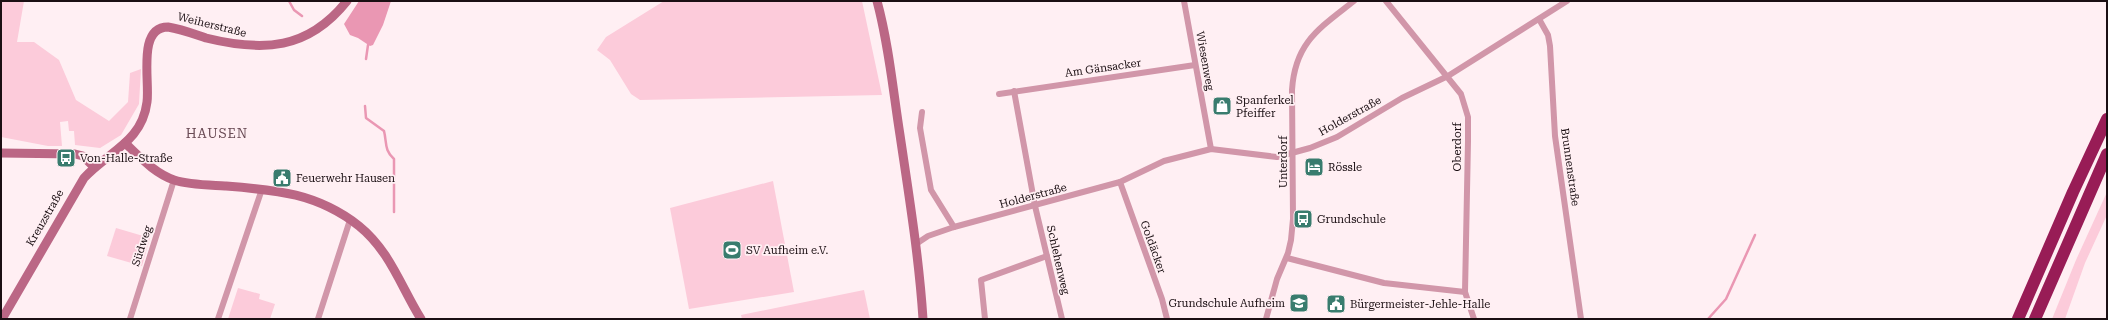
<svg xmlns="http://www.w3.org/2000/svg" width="2108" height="320" viewBox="0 0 2108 320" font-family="'Roboto Serif',serif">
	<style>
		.green { fill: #fccbda }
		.water { fill: #ea97b3 }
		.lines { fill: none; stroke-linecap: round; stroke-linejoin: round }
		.stream { stroke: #ea97b3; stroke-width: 2.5 }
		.street { stroke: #d196a9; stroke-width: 6 }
		.secondary { stroke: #bb6785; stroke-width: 9 }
		.highway { stroke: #981c56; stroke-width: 12 }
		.labels { text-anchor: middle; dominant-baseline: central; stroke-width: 3.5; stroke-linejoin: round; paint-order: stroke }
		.street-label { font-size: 11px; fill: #1b0f13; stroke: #ffeff3 }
		.poi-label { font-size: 11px; fill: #1b0f13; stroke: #ffeff3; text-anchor: start }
		.quarter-label { font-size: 13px; letter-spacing: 1px; fill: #6a4b55; stroke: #ffeff3 }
	</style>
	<rect width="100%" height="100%" fill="#ffeff3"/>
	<g class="green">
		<path d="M1 1H24L17 42H34L59 60 76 100 109 121 128 102 130 73 141 69 139 104 121 135 100 148 75 145 74 131H69L68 121 60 122 62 146H48L1 137Z"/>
		<path d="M664 1H862L882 95 640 100 631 94 610 60 597 50 606 37Z"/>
		<path d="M773 181 794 292 689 309 670 208Z"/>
		<path d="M2107 192V215L2085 263 2065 319H2052L2076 260Z"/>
		<path d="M116 228 150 238 142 266 107 256Z"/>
		<path d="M238 288 260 294 259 299 275 304 270 319H228Z"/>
		<path d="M864 290 870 319H742L741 315Z"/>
	</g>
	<path class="water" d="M359 1H391L383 25 373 45 370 46 358 38 350 35 344 24Z"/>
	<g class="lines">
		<g class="stream">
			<path d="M289 1 294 10 302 16"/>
			<path d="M366 59 368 45"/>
			<path d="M365 106 366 118 384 131C387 143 384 150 394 159V212"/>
			<path d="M1708 319 1726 299 1755 235"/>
		</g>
		<g class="street">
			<path d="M1184 1 1211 149"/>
			<path d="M1386 1 1461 94 1468 117V141L1465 292 1474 319"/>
			<path d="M1539 19 1548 35 1550 46 1555 136 1581 319"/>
			<path d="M1014 91 1035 206 1062 319"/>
			<path d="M999 94 1195 65"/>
			<path d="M922 112 920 128 931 190 954 227"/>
			<path d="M1120 182 1162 299 1167 319"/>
			<path d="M916 244 928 236 954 227 1120 182 1164 161 1211 149 1277 157 1310 148 1337 137 1402 98 1448 76 1567 1"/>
			<path d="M1287 258 1384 283 1465 292"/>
			<path d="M130 319 174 180"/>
			<path d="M218 319 262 189"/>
			<path d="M318 319 350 220"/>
			<path d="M985 319 981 280 1047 256"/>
			<path d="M1266 319 1277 279 1288 253 1291 240 1293 219 1292 90C1295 42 1320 28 1354 1"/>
		</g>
		<g class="secondary">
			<path d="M877 1C889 45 893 91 900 135 909 196 919 257 923 319"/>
			<path d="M125 143C140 157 154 173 174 180 189 185 209 185 225 186 276 190 317 193 359 226 390 251 401 287 421 319"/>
			<path d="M1 153 75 154 83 156 94 167"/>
			<path d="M2 319 84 178C109 151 142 142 147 102 150 81 137 27 168 27 181 29 194 34 206 38 263 52 308 50 347 1"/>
		</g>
		<g class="highway">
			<path d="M2018 319 2073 192 2107 119"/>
			<path d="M2035 319 2107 154"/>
		</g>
	</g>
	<defs>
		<g id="shop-square" transform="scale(1)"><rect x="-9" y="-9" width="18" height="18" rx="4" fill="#397c6e" stroke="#ffeff3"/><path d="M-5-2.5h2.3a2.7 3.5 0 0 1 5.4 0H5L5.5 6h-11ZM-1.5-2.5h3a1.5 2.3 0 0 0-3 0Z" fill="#fff"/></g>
		<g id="bus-square" transform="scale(1)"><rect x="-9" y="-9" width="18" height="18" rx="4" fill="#397c6e" stroke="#ffeff3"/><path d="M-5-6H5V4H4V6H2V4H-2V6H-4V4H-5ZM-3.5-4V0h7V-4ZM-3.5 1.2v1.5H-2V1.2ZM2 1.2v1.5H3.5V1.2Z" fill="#fff"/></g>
		<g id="hotel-square" transform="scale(1)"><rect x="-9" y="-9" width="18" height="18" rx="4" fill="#397c6e" stroke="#ffeff3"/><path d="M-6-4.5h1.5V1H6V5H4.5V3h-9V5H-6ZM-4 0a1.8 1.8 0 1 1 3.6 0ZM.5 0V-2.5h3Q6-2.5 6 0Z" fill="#fff"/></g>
		<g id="civic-square" transform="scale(1)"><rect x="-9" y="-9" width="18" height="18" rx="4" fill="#397c6e" stroke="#ffeff3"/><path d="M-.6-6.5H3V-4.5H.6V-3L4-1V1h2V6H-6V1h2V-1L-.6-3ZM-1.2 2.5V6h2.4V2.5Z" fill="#fff"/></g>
		<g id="stadium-square" transform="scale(1)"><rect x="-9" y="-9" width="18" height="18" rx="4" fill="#397c6e" stroke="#ffeff3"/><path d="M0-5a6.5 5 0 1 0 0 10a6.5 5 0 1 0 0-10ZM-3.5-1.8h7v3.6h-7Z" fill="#fff"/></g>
		<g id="school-square" transform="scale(1)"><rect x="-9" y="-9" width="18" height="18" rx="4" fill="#397c6e" stroke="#ffeff3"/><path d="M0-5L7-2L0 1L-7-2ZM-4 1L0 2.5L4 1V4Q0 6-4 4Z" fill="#fff"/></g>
	</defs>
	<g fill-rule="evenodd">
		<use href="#shop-square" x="1222" y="106"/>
		<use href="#bus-square" x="66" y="158"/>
		<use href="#hotel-square" x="1314" y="167"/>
		<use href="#civic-square" x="282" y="178"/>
		<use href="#bus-square" x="1303" y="219"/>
		<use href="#stadium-square" x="732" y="250"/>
		<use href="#school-square" x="1299" y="303"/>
		<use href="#civic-square" x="1336" y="304"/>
	</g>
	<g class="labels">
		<g class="street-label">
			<text transform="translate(212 25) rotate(14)">Weiherstraße</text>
			<text transform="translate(1205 61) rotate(80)">Wiesenweg</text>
			<text transform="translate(1103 68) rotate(-8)">Am Gänsacker</text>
			<text transform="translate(1350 116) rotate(-29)">Holderstraße</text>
			<text transform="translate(1457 147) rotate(-90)">Oberdorf</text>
			<text transform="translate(1283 162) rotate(-90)">Unterdorf</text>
			<text transform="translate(1570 167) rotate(82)">Brunnenstraße</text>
			<text transform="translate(1033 196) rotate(-15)">Holderstraße</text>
			<text transform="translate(45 218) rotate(-60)">Kreuzstraße</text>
			<text transform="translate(142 246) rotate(-72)">Südweg</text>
			<text transform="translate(1153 247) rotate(70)">Goldäcker</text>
			<text transform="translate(1058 260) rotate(77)">Schlehenweg</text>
		</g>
		<g class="poi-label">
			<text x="1236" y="100">Spanferkel<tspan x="1236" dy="13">Pfeiffer</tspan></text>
			<text x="80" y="158">Von-Halle-Straße</text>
			<text x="1328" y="167">Rössle</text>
			<text x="296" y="178">Feuerwehr Hausen</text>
			<text x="1317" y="219">Grundschule</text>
			<text x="746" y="250">SV Aufheim e.V.</text>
			<text x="1285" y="303" text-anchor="end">Grundschule Aufheim</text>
			<text x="1350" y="304">Bürgermeister-Jehle-Halle</text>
		</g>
		<g class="quarter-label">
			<text x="217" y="133">HAUSEN</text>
		</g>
	</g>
	<rect width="2108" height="320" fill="none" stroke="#1b0f13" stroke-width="4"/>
</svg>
